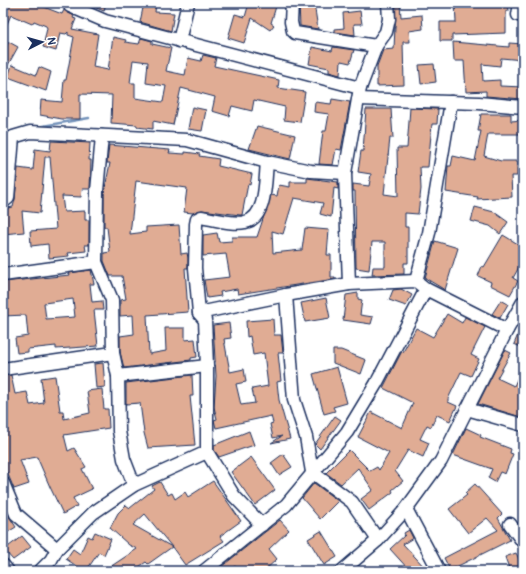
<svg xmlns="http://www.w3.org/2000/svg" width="526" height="574" viewBox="0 0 526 574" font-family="Pangolin,sans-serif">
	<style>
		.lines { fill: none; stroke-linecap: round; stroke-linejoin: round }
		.stream { stroke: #7392ba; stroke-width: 2.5 }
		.building { fill: #e0ac94; stroke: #1b2f5e; fill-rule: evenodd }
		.minor-casing { stroke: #1b2f5e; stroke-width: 15 }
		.minor { stroke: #fff; stroke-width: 12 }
	</style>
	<rect width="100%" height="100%" fill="#fff"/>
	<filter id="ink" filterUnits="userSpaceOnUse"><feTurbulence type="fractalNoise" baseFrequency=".025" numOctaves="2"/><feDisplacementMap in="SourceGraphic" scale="8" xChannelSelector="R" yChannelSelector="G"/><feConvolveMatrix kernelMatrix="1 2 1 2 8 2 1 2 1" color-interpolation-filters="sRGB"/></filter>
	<g filter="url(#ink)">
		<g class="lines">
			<g class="stream">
				<path d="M37 127 89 118"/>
				<path d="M3 135 11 134"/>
			</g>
		</g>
		<g class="building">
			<path d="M3 3H41L40 5 49 9 62 14 64 10 74 16 73 18 76 19 72 29 98 34 93 67 108 70 113 37 126 40 125 42 139 44 141 38 152 41V44L171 48 166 71 185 75 188 58 201 61 203 55 216 58 214 66 279 80 278 88 305 92 300 122 284 120 285 107 254 100 252 111 232 106 229 116 212 111 215 97 181 88 173 125 153 121V129L137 127V125L111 123 112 95 80 94V119H62L40 115 41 100 62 102 64 80H66L74 37 68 35V32L66 34 60 33 56 51 43 47 47 28 46 26 34 21 32 24 11 15 3 33ZM133 60 148 62 146 83 166 86 163 102 135 98V83H130Z"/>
			<path d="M84 3H106L104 11Z"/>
			<path d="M144 3H156L155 12 174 13 171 31 140 22Z"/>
			<path d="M249 3H277L271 23 274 25 270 30 252 18 244 43 228 38 235 14 245 17Z"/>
			<path d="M299 3H314L318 29 300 26Z"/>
			<path d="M396 3H400L401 17 422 15 423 29 409 31 410 42H403L404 85 377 86V66L383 50 394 49Z"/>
			<path d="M455 3H508L509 11H506V33L452 35V41H440V22H456Z"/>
			<path d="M360 11 362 24H354L355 35 335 32V29L344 28 343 13Z"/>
			<path d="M9 42 18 47 3 74V52Z"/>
			<path d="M453 42 509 47V43L523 44V60L501 58 500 66 482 64 483 81 500 80V86L523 87V99L486 96V91L466 92 464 61H454Z"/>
			<path d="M312 47 332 51 333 47 354 50 350 63 341 61 340 75 329 72V68L309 64Z"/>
			<path d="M434 64 436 82 421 84 419 65Z"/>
			<path d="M12 65 36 75 39 67 51 72 46 91 8 77Z"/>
			<path d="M332 99 350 102 341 150 336 149 333 165 319 164 323 131H326L329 114 314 112 315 102 331 104Z"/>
			<path d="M192 107 206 110 202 131 188 129Z"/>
			<path d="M410 108 438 109 437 124H432L428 167H420L421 189 418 214 405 213V227H408V263H404V274L372 275 373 267H385V242H372L369 270 356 268 355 191H353V184L369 186 371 174 358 172 361 151H363L366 109H391L393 138H390L384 194 398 196 397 148H407Z"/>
			<path d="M481 114H511V121L523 120V134H488L484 156 501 161H517V176H511L512 197 477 199 478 197 446 192 448 166H451L453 156 475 161 481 131H478Z"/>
			<path d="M257 126 295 135 290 159 249 149Z"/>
			<path d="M51 141 90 143 89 160H91L90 189H82L81 197 62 196 64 212 85 211V220H89V245H85L86 251 68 253 69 256 49 258 48 244 31 246 30 231 56 229 50 157H45L40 213 22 211 24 232 3 234V223H5L3 209 13 207 15 199 18 168 33 170 35 149 50 151Z"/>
			<path d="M109 145 170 150 169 153 185 154V152L200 154 199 156 219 159 218 166 252 174 250 185 248 184 242 215H240L202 210 193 213 184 212 187 188 136 181 130 234 146 232V227L179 225 181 254 187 253 188 258V268H185L188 312 147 315 149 354 166 351 165 328H185V340L195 339 197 357 191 358V360L124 368 120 352V336L134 334 133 315 120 316V300L126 299 122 276H110L104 261V253L110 252 107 227H104V193L110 163H107Z"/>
			<path d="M307 178 338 182V189L334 188 331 217 320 214 323 203 294 198 283 234 272 231 273 253 302 250 305 228 329 230 327 255H331V277H335V279L238 294 237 289 220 292 221 296 207 298 204 280 230 277 226 254 203 256V235L217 233 219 242 232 241V237H257L271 195 277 196 279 185 290 187V182H307Z"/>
			<path d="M475 207 494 212 508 222 500 234 490 226 471 221Z"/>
			<path d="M503 235 523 247V260L513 278 518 281 510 295 490 285 491 282 478 276 482 266 484 267Z"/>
			<path d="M435 241 458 248 445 290 425 278Z"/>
			<path d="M91 270 94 284H90L92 302 102 301 103 310H94L98 346 56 349V346L28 349V352L17 353 15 338 28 336 26 315 3 316V282L70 275 69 273ZM73 299 75 317 46 319 44 303Z"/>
			<path d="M393 290 401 289 412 295 406 306 389 300Z"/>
			<path d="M358 293V299L362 300 360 315 373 317 371 324 343 320 346 295Z"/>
			<path d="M326 298 330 318 305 322 301 303Z"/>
			<path d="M501 300 508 304 500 318 492 314Z"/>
			<path d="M447 314 462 323 465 317 485 327 471 355 479 359 471 376 461 372 448 399V402L457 406 450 421 437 415 431 427 427 425 420 439 429 443 423 457 408 450 395 471 403 481 392 490 393 492 369 510 361 499 373 490 358 468 341 484 326 473 349 450 370 471 377 467 379 470 389 453 358 437 371 412 402 428 413 403 383 388 402 351 403 352 416 328 433 337Z"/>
			<path d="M273 319 274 335H281L283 353H278L281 381 277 382 279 400 290 439 271 443 282 436 273 438 270 424 273 423 271 416 216 428 214 420 217 419 214 407 216 376 213 325 229 323 231 338 224 339 230 372 244 369 246 382 236 384 241 405 255 403 252 389 268 386 264 353 253 355 250 336 247 337 246 321Z"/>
			<path d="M523 323V348L514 344Z"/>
			<path d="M333 350H341L366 360 361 374 333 363Z"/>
			<path d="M505 350 511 353 497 378 514 386 523 366V412L521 417 478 404Z"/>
			<path d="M103 363 105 387 96 388 94 364Z"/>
			<path d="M337 367 347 403 333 407 335 411 324 414 313 374Z"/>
			<path d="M11 375 15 394 27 392 30 405 44 403 41 378 55 376 60 411H63L64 419 90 413 87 391 102 389 104 409H108L109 428 64 435 68 451 74 448 86 467 82 469 92 489 73 498 77 506 63 514 50 487 37 457 20 460 29 484 14 489 7 472 3 474V376Z"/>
			<path d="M192 375 193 396H190L195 445 148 448 144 433 140 403 126 404V383Z"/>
			<path d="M335 416 341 420 320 449 315 444Z"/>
			<path d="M466 428 481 435 480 437 511 449 510 453 513 454 505 474 500 472 495 482 488 478 492 469 453 455Z"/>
			<path d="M249 431 254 445 219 457 214 450V445Z"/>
			<path d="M283 454 292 467 279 475 271 463Z"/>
			<path d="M251 457 275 490 255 505 231 472Z"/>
			<path d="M213 481 241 521 220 536 224 541 185 565 172 547 148 564 146 562 133 571H104L137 549 129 545 110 528 118 513 126 505 130 508 154 489 152 486 160 482 168 495 172 493 175 499 185 492 188 497ZM145 514 172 547 133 525Z"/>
			<path d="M314 483 338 501 320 519 302 498Z"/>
			<path d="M475 484 502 514 498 518 510 540 450 570 444 558 498 530 487 518 468 533 449 509 467 495 465 493Z"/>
			<path d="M8 515 16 527 3 535V518Z"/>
			<path d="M280 520 289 530 269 549 277 559 264 571H238L235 566 229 571H216Z"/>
			<path d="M409 530 413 538 403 544 428 571H410L390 549 405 535 404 533Z"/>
			<path d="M321 531 337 557 324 565 308 539Z"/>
			<path d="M95 532 111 539 104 555 99 552 86 571H84L66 559 73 549 80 554 88 536 92 538Z"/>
			<path d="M22 536 31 547 13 560 4 550Z"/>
			<path d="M516 553 523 567 510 571 505 557Z"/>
		</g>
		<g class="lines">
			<g class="minor-casing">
				<g id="minor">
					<path d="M292 3 291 22 293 31 295 33 376 46"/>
					<path d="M70 6 105 21 360 88"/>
					<path d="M518 15 520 3"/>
					<path d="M179 41 188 3"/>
					<path d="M358 99 479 103 523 107"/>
					<path d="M102 136 97 191 96 262 112 300 113 353 118 376 119 431 124 459 134 485"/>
					<path d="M3 202 8 198 13 137 30 132 187 140 267 162 311 171 345 173"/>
					<path d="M3 275 96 262"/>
					<path d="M416 281 429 233 451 102"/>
					<path d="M349 284 345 173 360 88 376 46 386 32 389 19 388 3"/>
					<path d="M286 295 294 400 306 437 312 472 352 502 378 540"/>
					<path d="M199 313 286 295 349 284 416 281 426 289 507 330"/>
					<path d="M3 369 113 353"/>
					<path d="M118 376 207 366"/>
					<path d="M467 409 523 425"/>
					<path d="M3 483 16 514 57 549"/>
					<path d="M406 509 439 571"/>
					<path d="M510 524 523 542"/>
					<path d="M262 525 234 496 207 452V366L205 320 199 313 195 268 196 224 197 219 201 217C213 219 234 225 245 222 267 218 265 180 267 162"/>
					<path d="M3 565 8 571"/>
					<path d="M40 571 51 560 57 549 93 513 134 485 207 452"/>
					<path d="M204 571 286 505 347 432 376 384 426 289"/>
					<path d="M342 571 378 540 406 509 441 461 507 330 523 302"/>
				</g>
			</g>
			<use href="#minor" class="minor"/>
		</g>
	</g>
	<rect width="526" height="574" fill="none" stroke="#fff" stroke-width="16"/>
	<rect x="8" y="8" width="510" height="558" fill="none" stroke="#1b2f5e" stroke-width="1.5" filter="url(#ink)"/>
	<g transform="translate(42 42) rotate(84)" stroke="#ffffff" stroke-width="3" paint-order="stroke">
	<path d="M0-3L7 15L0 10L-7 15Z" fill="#1b2f5e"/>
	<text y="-6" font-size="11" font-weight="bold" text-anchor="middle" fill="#1b2f5e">N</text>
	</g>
</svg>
